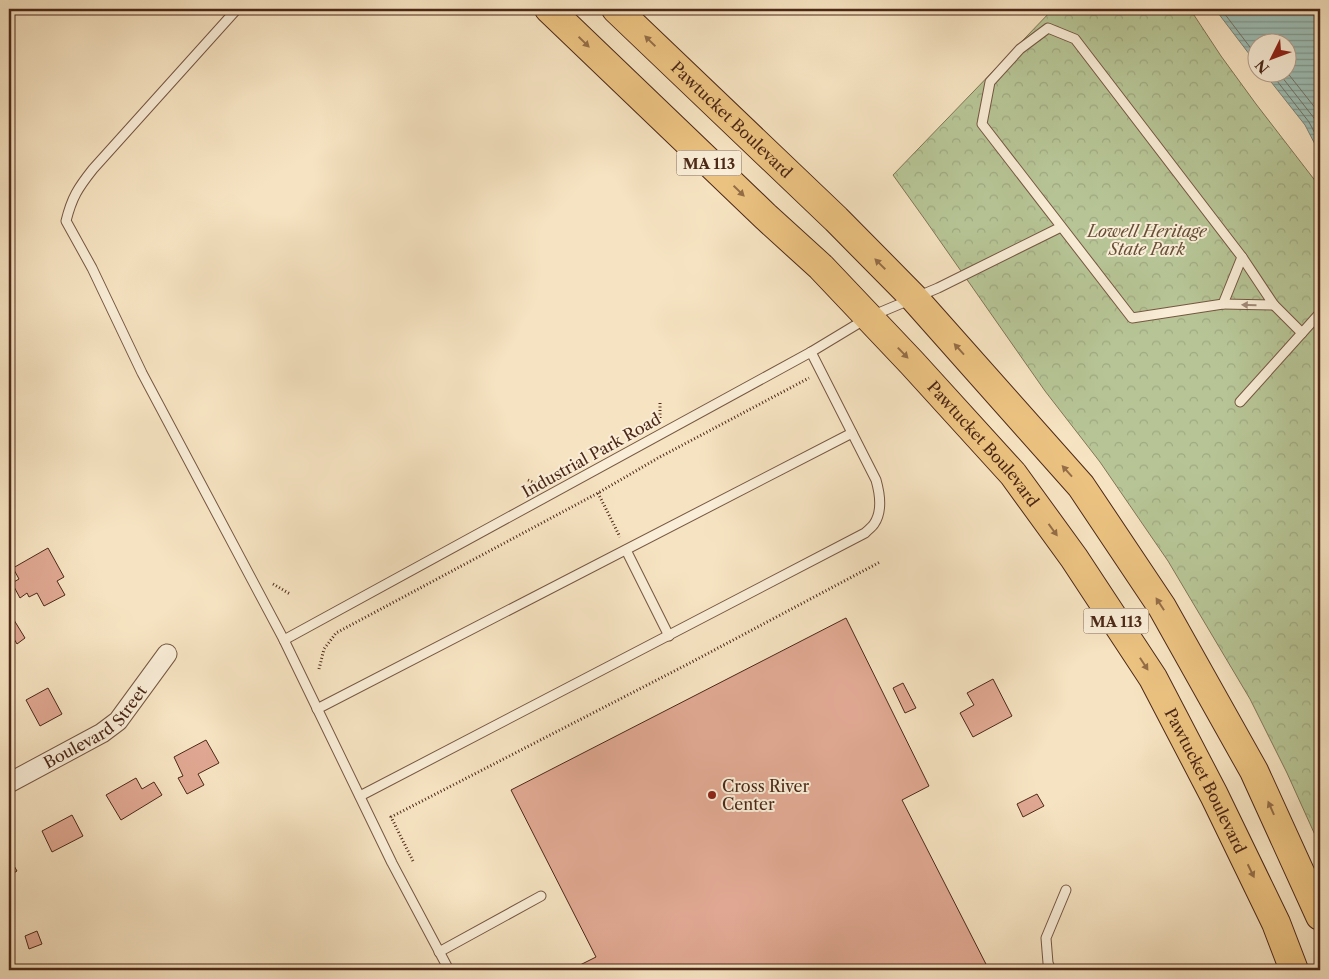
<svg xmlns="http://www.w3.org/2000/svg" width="1329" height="979" viewBox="0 0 1329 979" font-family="'Libre Caslon Text',serif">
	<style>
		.park { fill: url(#park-crowns); stroke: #827657 }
		.water { fill: url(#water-rules); stroke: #7d8276 }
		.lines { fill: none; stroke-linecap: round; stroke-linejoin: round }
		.shore { stroke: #747366; stroke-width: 1 }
		.building { fill: #e0a892; stroke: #4c2818 }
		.service-casing { stroke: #765742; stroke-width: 11 }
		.minor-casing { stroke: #765742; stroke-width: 21 }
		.primary-casing { stroke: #4c2818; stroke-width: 30 }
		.path { stroke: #4c2818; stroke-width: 3; stroke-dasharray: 1 2.5; stroke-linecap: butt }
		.service { stroke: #f9edd7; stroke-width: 9 }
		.minor { stroke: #f9edd7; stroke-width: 19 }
		.primary { stroke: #ebc280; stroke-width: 28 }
		.oneway { fill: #946d47 }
		.oneway2 { fill: #a28a78 }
		.poi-dot { fill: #8f2418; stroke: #f9edd7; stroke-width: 2 }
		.labels { text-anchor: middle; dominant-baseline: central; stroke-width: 4; stroke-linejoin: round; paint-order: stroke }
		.shield { fill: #f9edd7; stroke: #806351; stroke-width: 1 }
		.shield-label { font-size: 15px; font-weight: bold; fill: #4c2818 }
		.street-label { font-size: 16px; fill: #4c2818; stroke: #f9edd7 }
		.park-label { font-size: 16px; font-style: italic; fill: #674f38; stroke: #f9edd7 }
		.poi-label { font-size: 16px; fill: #4c2818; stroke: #f9edd7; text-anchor: start }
	</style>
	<defs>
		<pattern id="park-crowns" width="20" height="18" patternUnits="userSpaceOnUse" patternTransform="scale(1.25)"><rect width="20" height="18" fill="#b7c596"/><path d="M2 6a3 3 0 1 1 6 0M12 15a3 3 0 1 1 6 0" fill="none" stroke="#9fa981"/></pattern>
		<pattern id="water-rules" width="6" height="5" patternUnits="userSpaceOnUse" patternTransform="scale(1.25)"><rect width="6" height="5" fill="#9dbeb5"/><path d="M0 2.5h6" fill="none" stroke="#829a92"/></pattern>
	</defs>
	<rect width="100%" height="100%" fill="#f6e3c1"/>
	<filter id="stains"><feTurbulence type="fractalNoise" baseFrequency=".004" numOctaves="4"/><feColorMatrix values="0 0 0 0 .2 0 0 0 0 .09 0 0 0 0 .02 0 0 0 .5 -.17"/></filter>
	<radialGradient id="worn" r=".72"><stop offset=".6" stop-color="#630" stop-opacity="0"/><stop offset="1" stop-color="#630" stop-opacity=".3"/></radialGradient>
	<path class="park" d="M1053 9H1190L1221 56 1256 104 1320 187V846L1287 773 1250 699 1168 561 1100 462 1045 391 926 221 893 175Z"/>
	<path class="water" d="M1215 9H1320V154L1305 125 1264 73 1286 72V42H1256V63Z"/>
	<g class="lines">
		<g class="shore">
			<path d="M1221 9 1256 55"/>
			<path d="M1286 71 1320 114"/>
			<path d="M1270 72 1309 122 1320 143"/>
			<path d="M1278 72 1314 118 1320 130"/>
		</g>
	</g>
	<g class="building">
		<path d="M48 548 64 577 57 581 65 595 44 606 37 593 29 597 27 593 20 598 12 583 19 579 13 568Z"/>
		<path d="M846 618 929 786 902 800 989 970H570L596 957 511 790Z"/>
		<path d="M14 620 25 638 17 644 9 630V624Z"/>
		<path d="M993 679 1012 716 973 737 960 713 974 705 967 693Z"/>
		<path d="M903 683 916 708 905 713 893 688Z"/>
		<path d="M48 688 62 714 40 726 26 700Z"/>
		<path d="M206 740 219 763 198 774 204 785 187 794 178 778 183 776 174 757Z"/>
		<path d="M136 778 142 789 154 782 162 795 121 820 106 795Z"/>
		<path d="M1037 794 1044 806 1023 817 1017 804Z"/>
		<path d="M72 815 83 836 52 852 42 831Z"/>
		<path d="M9 857 17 871 9 876Z"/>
		<path d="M37 931 42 944 29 949 25 936Z"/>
	</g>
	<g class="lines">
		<g class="service-casing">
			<g id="service">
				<path d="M237 9 93 169C78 188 72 197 66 221L92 268 142 373 284 640 392 863 449 970"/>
				<path d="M1048 28 1075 39 1242 257 1223 304 1132 318 982 124 990 82 1020 49Z"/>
				<path d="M1223 304 1274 305 1242 257"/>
				<path d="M1274 305 1302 333"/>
				<path d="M1240 402 1320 313"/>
				<path d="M626 550 669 636"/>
				<path d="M284 640 811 352 869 317 938 288 1061 227"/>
				<path d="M317 709 852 433"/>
				<path d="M360 796 865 533C868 530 872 527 874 524 883 511 880 494 876 480L811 352"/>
				<path d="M439 952 541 896"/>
				<path d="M1051 970 1048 963 1046 938 1066 890"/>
			</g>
		</g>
		<g class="minor-casing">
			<g id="minor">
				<path id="s1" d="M9 783 102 733 118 721 167 654"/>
			</g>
		</g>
		<g class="primary-casing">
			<g id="primary">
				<path id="s2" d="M549 9 765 216 821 267 912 363 1013 474 1074 558 1153 678 1214 795 1276 923 1294 970"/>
				<path id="s3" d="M616 9 836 219 914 298 1081 486 1162 607 1254 771 1320 916"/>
			</g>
		</g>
		<g class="path">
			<path d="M660 418V401"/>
			<path d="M528 480 537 484"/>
			<path d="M598 493 620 537"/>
			<path d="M273 584 290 594"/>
			<path d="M319 669 324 649 336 633 598 493 658 458 809 378"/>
			<path d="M413 861 391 817 688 664 880 562"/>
		</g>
		<use href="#service" class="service"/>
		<use href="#minor" class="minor"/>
		<use href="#primary" class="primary"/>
	</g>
	<defs><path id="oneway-solid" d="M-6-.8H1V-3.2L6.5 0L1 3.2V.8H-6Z" transform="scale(1.25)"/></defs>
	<g class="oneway">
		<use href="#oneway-solid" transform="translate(650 41) rotate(-136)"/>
		<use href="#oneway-solid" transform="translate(584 42) rotate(44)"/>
		<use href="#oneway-solid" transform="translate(739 191) rotate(44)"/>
		<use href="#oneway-solid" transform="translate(880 264) rotate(-135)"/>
		<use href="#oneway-solid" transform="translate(959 349) rotate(-132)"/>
		<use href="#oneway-solid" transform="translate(903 353) rotate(46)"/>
		<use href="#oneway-solid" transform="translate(1067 471) rotate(-132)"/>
		<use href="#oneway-solid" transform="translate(1053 530) rotate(54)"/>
		<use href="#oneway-solid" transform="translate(1160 604) rotate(-123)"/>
		<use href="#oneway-solid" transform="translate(1144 664) rotate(57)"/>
		<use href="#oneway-solid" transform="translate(1271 808) rotate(-114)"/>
		<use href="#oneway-solid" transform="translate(1251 871) rotate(64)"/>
	</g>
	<use class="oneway2" href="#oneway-solid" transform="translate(1249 305) rotate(-178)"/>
	<circle class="poi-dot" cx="712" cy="795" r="5"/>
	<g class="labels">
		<g class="shield">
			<rect x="676.5" y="150.5" width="65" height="25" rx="4"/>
			<rect x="1083.5" y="608.5" width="65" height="25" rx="4"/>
		</g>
		<g class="shield-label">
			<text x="709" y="163">MA 113</text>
			<text x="1116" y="621">MA 113</text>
		</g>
		<g class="street-label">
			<text stroke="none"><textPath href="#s3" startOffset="160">Pawtucket Boulevard</textPath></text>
			<text stroke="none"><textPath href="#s2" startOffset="615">Pawtucket Boulevard</textPath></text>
			<text transform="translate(591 455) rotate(-29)">Industrial Park Road</text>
			<text stroke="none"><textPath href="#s1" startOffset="104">Boulevard Street</textPath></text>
			<text stroke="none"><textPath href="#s2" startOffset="1020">Pawtucket Boulevard</textPath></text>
		</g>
		<g class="park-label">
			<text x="1147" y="231">Lowell Heritage<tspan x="1147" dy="18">State Park</tspan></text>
		</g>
		<g class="poi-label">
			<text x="722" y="786">Cross River<tspan x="722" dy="18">Center</tspan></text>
		</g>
	</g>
	<rect width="1329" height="979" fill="none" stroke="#f6e3c1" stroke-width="30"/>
	<rect x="10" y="10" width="1309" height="959" fill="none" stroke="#4c2818" stroke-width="2.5"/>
	<rect x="15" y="15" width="1299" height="949" fill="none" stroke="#4c2818"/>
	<g transform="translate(1272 58) rotate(228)"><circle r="24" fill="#f9edd7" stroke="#b49e8b"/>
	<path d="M0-4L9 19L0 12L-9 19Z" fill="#8f2418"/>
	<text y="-8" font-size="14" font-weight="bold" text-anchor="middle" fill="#4c2818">N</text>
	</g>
	<rect width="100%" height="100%" filter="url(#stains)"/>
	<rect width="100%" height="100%" fill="url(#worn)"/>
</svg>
